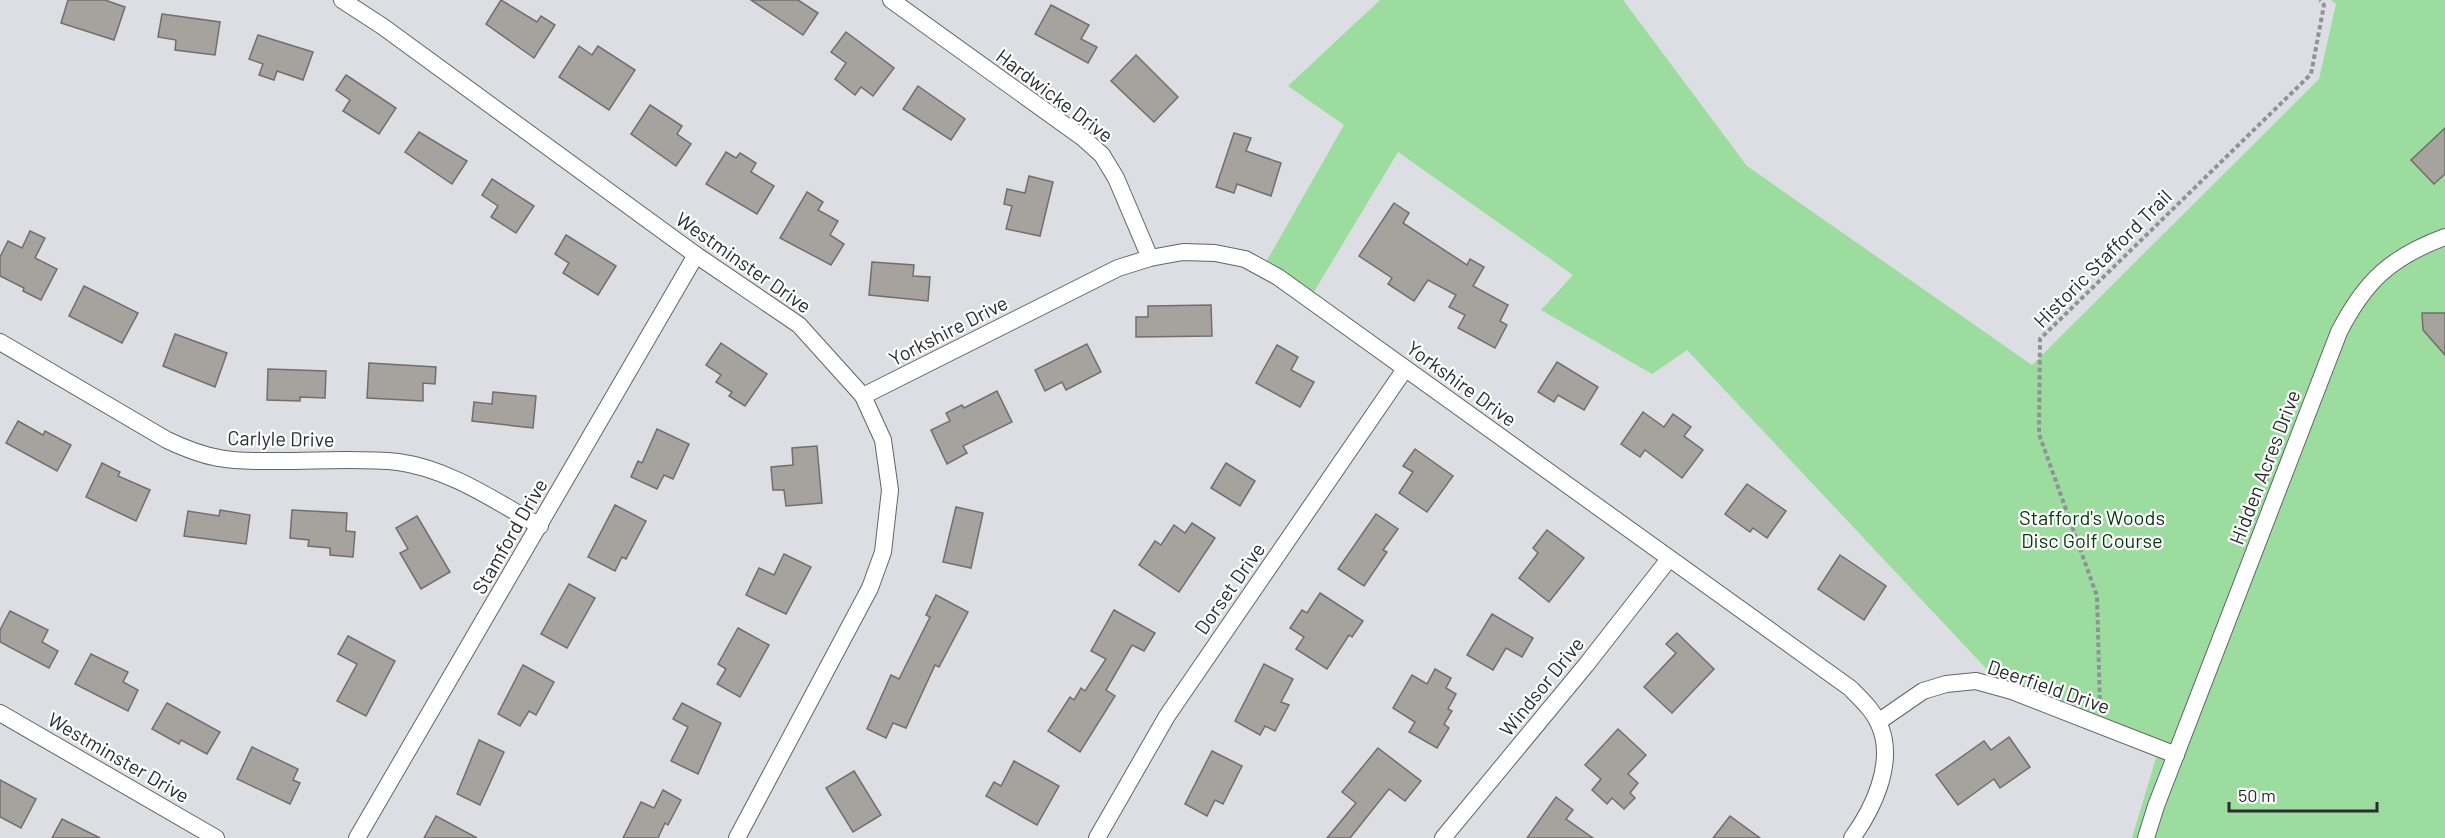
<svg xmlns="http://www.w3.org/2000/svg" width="2445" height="838" viewBox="0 0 2445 838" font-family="Barlow,sans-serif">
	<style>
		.green { fill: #9cdd9f }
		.building { fill: #a6a39f; stroke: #716e6b; stroke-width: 1.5 }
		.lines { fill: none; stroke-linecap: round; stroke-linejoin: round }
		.minor-casing { stroke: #636468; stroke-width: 18 }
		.path { stroke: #919296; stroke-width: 4; stroke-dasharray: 4.5 3; stroke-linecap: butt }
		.minor { stroke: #fff; stroke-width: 16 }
		.labels { text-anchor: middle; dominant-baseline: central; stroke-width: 4.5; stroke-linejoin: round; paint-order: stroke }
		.street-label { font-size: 20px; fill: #2b2c2e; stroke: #fff }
		.park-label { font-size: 20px; fill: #05380e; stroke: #fff }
	</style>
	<rect width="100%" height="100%" fill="#dddee3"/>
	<path class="green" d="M1380 0H1623L1747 166 2032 365 2319 79 2336 4 2331 0H2445V838H2132L2160 745 1996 679 1687 350 1652 374 1541 310 1573 275 1398 152 1309 300 1261 271 1344 125 1288 86Z"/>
	<g class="building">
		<path d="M68 0H105L125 7 114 40 61 23Z"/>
		<path d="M501 0 537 22 541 16 555 25 534 58 486 24Z"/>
		<path d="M751 0H798L818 13 803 35Z"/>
		<path d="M1051 5 1089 25 1081 39 1097 47 1088 63 1035 34Z"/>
		<path d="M162 14 220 22 215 55 175 50 176 40 158 37Z"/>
		<path d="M846 32 894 68 873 96 861 87 855 95 835 79 846 63 831 52Z"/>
		<path d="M258 35 313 52 303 80 277 71 274 80 259 75 263 64 249 59Z"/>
		<path d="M579 46 592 55 598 46 635 70 609 110 559 77Z"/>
		<path d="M1136 55 1178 97 1154 122 1111 81Z"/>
		<path d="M346 75 396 108 379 134 343 111 350 100 336 90Z"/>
		<path d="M918 86 965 119 951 140 903 109Z"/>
		<path d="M650 105 682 126 677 134 691 144 676 166 631 134Z"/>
		<path d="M2445 128V174L2434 184 2411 160Z"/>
		<path d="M419 132 467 161 452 184 405 152Z"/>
		<path d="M1234 133 1251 138 1246 151 1281 163 1271 196 1237 184 1234 193 1216 187Z"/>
		<path d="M726 152 736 158 740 153 756 163 751 172 774 186 757 214 706 184Z"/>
		<path d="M1029 176 1053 182 1040 236 1006 229 1012 206 1004 204 1007 189 1025 193Z"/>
		<path d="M492 179 534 206 516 233 491 217 498 206 482 195Z"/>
		<path d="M807 192 823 202 818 210 838 221 830 235 844 244 831 265 780 238Z"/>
		<path d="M1394 203 1409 213 1403 223 1467 265 1470 259 1484 267 1473 286 1508 305 1500 321 1507 325 1495 348 1458 328 1465 315 1449 307 1456 295 1428 280 1414 301 1388 284 1392 278 1359 256Z"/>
		<path d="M30 231 45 238 35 258 57 269 41 300 23 291 24 288 0 276V257L8 241 22 248Z"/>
		<path d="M566 235 616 266 598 295 563 273 569 263 555 254Z"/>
		<path d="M872 262 914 265 913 276 930 277 928 301 869 295Z"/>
		<path d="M84 286 138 313 122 343 69 316Z"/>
		<path d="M1211 305 1212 336 1136 337V317H1148V306Z"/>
		<path d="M2422 313H2445V355L2423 330Z"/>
		<path d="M175 334 227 353 215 387 163 366Z"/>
		<path d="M721 343 767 374 745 406 729 396 732 392 716 382 721 375 706 365Z"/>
		<path d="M1087 344 1101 372 1066 390 1062 382 1045 391 1035 370Z"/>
		<path d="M1277 345 1298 357 1291 370 1314 382 1300 407 1256 383Z"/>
		<path d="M1557 362 1598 387 1584 410 1558 395 1554 402 1538 392Z"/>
		<path d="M369 363 436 367 435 384 423 383V401L367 398Z"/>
		<path d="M268 369 326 371 325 398 300 397V401L267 400Z"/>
		<path d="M997 391 1012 422 963 446 967 453 947 464 931 430 950 421 946 413 962 405 964 408Z"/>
		<path d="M493 392 536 396 533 428 472 421 474 402 492 404Z"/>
		<path d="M1643 412 1664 427 1673 414 1691 427 1684 436 1703 450 1682 478 1645 450 1640 457 1621 444Z"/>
		<path d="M18 421 43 435 45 431 71 445 57 471 6 443Z"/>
		<path d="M657 429 689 444 673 479 664 475 657 489 631 477 638 461 642 463Z"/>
		<path d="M817 446 822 503 786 506 784 490H773L771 467 793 465 792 448Z"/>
		<path d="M1415 449 1453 476 1427 512 1399 493 1413 472 1403 466Z"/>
		<path d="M102 463 120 472 118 476 150 490 136 521 86 497Z"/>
		<path d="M1226 463 1255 481 1240 506 1211 488Z"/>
		<path d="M1747 484 1786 511 1767 538 1753 528 1750 532 1725 514Z"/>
		<path d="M615 505 646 521 626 559 622 557 615 571 588 557Z"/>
		<path d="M956 507 983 513 971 568 943 562Z"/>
		<path d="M220 510 250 515 246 544 184 536 188 511 219 516Z"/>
		<path d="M292 510 347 513 346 531 355 532 353 557 330 555V548L308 546 309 540 290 538Z"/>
		<path d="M1376 514 1398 529 1383 550 1387 552 1364 586 1338 569Z"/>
		<path d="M417 516 450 572 421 589 400 553 408 549 396 528Z"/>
		<path d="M1192 523 1215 538 1179 592 1139 565 1155 541 1161 545 1174 525 1185 533Z"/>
		<path d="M1547 530 1584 558 1549 602 1519 578 1538 553 1533 548Z"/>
		<path d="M784 554 811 567 786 614 746 595 759 568 774 575Z"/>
		<path d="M1840 555 1886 586 1864 620 1818 589Z"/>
		<path d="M569 584 595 598 567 648 541 634Z"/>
		<path d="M1320 593 1363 621 1352 637 1349 635 1327 669 1296 649 1304 637 1290 628 1302 610 1307 613Z"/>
		<path d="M936 595 968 612 939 667 935 665 906 728 893 723 886 738 867 729 891 675 899 679 930 617 926 615Z"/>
		<path d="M1114 610 1155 633 1144 651 1132 645 1106 690 1115 696 1080 752 1048 731 1070 697 1074 700 1081 688 1085 691 1106 659 1091 651Z"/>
		<path d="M10 611 48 630 42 642 58 651 49 668 0 642V630Z"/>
		<path d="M1492 614 1533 638 1522 657 1506 648 1493 670 1467 655Z"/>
		<path d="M738 628 769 645 740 697 717 684 726 669 718 664Z"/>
		<path d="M1677 633 1714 669 1672 713 1644 687 1676 653 1666 644Z"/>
		<path d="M348 636 395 661 366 716 337 701 357 664 338 654Z"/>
		<path d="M91 654 128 672 123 682 138 690 128 711 75 684Z"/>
		<path d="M1264 664 1293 679 1281 702 1289 705 1275 731 1265 726 1260 735 1235 721Z"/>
		<path d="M523 665 554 682 536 715 529 711 520 726 498 714Z"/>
		<path d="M1435 669 1451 678 1446 688 1456 694 1448 709 1452 711 1444 724 1449 728 1437 748 1409 732 1415 722 1393 708 1412 675 1427 684Z"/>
		<path d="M167 703 220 732 207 754 181 740 179 744 152 729Z"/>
		<path d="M682 703 721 723 698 774 671 761 688 727 673 719Z"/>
		<path d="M1618 729 1646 755 1628 774 1638 783 1630 793 1635 798 1624 809 1612 798 1607 804 1592 790 1601 779 1585 765Z"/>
		<path d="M2009 737 2030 767 2000 788 1994 779 1958 805 1936 775 1984 741 1991 750Z"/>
		<path d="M479 740 504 752 480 805 457 794Z"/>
		<path d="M252 747 298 769 293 780 300 783 290 804 237 779Z"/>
		<path d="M1378 748 1421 781 1405 801 1389 789 1350 838H1327L1356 803 1342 792Z"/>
		<path d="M1212 751 1242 766 1223 804 1215 800 1207 816 1185 804Z"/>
		<path d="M1014 761 1059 786 1037 825 986 796 994 782 1001 786Z"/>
		<path d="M854 771 881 815 853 832 826 788Z"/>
		<path d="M0 780 36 799 21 828 0 817Z"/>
		<path d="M663 790 681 800 668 825 665 823 658 838H623L641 802 654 808Z"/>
		<path d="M1556 797 1573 810 1566 819 1593 838H1527Z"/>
		<path d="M436 816 477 838H424Z"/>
		<path d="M1730 816 1760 838H1713Z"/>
		<path d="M62 819 100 838H52Z"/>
	</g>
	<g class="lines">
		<g class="minor-casing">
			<g id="minor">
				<path d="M342 0 382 26 696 255 799 325 863 396 883 440 890 490 883 552 870 588 737 838"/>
				<path d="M891 0 1083 138 1102 155 1116 178 1150 258"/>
				<path d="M0 342 167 440C184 448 201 455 219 458 238 462 259 461 279 461 318 461 359 458 398 462 450 469 495 501 540 526"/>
				<path d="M863 396 1118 268 1150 258 1183 252 1215 253 1245 259 1278 277 1850 688C1863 701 1875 712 1881 729 1894 765 1873 809 1852 838"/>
				<path d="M0 713 216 838"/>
				<path d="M1878 722 1923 691 1946 684 1976 681 2012 691 2176 755"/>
				<path d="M357 838 696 255"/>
				<path d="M1097 838 1167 716 1405 369"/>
				<path d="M1443 838 1586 665 1669 559"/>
				<path d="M2146 838 2156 806 2339 332C2365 281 2391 257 2445 237"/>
			</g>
		</g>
		<path class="path" d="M2100 707 2097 596 2039 434 2040 339 2311 74 2324 5 2320 0"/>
		<use href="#minor" class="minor"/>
	</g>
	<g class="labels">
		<g class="street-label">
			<text transform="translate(1055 95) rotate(37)">Hardwicke Drive</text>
			<text transform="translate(2102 258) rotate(-45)">Historic Stafford Trail</text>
			<text transform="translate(744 262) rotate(35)">Westminster Drive</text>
			<text transform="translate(948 330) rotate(-27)">Yorkshire Drive</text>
			<text transform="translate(1462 383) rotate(36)">Yorkshire Drive</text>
			<text transform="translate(281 438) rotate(1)">Carlyle Drive</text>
			<text transform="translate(2264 467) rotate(-69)">Hidden Acres Drive</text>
			<text transform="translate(509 536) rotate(-60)">Stamford Drive</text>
			<text transform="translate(1229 588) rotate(-55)">Dorset Drive</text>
			<text transform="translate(1541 686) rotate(-51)">Windsor Drive</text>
			<text transform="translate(2049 686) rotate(19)">Deerfield Drive</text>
			<text transform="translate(119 757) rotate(30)">Westminster Drive</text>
		</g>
		<g class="park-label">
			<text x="2092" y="517">Stafford's Woods<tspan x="2092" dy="23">Disc Golf Course</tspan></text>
		</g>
	</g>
	<path d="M2229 802v9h148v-9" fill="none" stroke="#2b2c2e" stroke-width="3"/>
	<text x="2238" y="802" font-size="18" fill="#2b2c2e" stroke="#ffffff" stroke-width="4.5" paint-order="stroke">50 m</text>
</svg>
